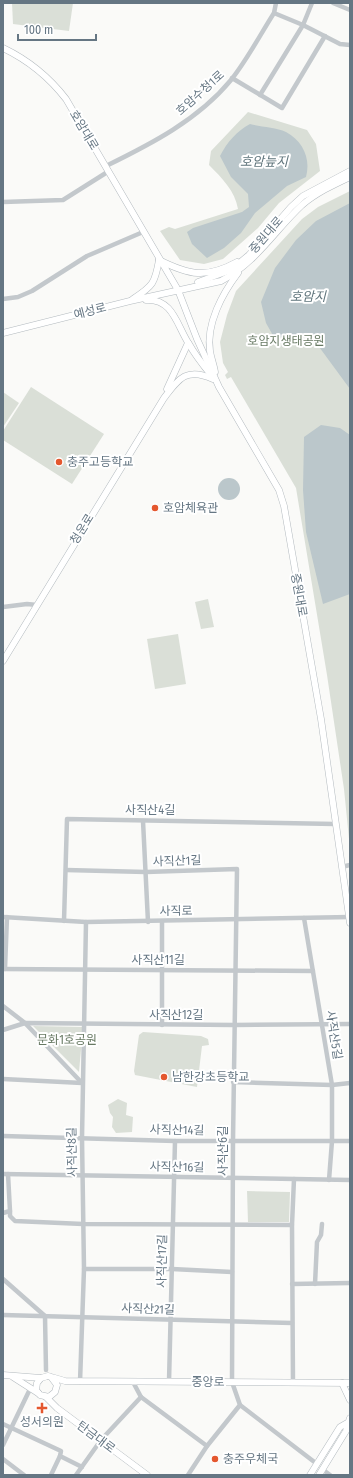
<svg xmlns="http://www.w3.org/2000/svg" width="353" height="1478" viewBox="0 0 353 1478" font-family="'Fira Sans Condensed','Noto Sans KR',sans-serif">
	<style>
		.green { fill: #dadfd7 }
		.water { fill: #bbc7cb }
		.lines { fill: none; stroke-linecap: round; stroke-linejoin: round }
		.secondary-casing { stroke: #b3babf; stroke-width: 7 }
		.street { stroke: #c3c8cc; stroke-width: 4.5 }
		.secondary { stroke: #fff; stroke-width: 6 }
		.poi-dot { fill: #e4572e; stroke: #fff; stroke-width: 1.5 }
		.labels { text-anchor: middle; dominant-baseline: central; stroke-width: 4; stroke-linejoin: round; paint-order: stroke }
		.street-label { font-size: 12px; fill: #657683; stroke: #fff }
		.park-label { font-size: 12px; fill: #687a64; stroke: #fff }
		.poi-label { font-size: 12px; fill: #657683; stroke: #fff; text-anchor: start }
		.water-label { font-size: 13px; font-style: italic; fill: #60757c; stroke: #fff }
	</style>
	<rect width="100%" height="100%" fill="#fafaf8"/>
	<g class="green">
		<path d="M12 3H73L69 31 13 24Z"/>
		<path d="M248 112 307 130 316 144 320 171 279 203 258 228 223 259 204 264 180 260 160 231 169 227 175 229 238 209C235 191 222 178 209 165L211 151Z"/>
		<path d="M350 191V849L344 789 327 675 296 488 231 377 227 379 225 375 228 372 223 363 220 342 227 315 236 291 302 219 318 207Z"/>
		<path d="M31 387 104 434 72 484 3 440V431Z"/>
		<path d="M3 392 19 403 3 427Z"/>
		<path d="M208 599 214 627 201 629 195 602Z"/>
		<path d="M178 634 186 684 155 689 147 639Z"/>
		<path d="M33 1026 83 1027 79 1072Z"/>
		<path d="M143 1032 201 1036 208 1039 209 1045 202 1046 197 1087 135 1075 134 1071 139 1035Z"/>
		<path d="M118 1099 127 1103 126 1115 133 1117 132 1132 116 1133 112 1127 113 1117 110 1113 108 1105Z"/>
		<path d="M247 1191 290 1192 289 1222H248Z"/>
	</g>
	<g class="water">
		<path d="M250 124C261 127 276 127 286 132 303 141 311 159 306 177L287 186 255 213 241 233 224 248 207 258 192 244 187 232 193 228 242 212 249 207 248 194 231 177 220 156C227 142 237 131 250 124Z"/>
		<path d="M350 203V389L314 340 304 337 295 341 285 336 275 339 266 323 261 302 275 268 296 240 316 221Z"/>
		<path d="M321 425 340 428 350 435V594L323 604 306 532 303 490 304 437Z"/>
		<circle cx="229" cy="489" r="11"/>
	</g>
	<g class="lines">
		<g class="secondary-casing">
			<g id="secondary">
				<path d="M3 48C28 60 49 77 66 99L178 290 197 339 219 387 279 490 284 506 321 719 350 923"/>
				<path d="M159 260C189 275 206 279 237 262"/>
				<path d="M198 282 231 270 249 255 291 207 303 196 350 171"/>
				<path d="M133 299C153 286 155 283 159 260"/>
				<path d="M146 300C173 298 177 326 189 344 195 355 203 365 211 375"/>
				<path d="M3 333 130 301 221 281C255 264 275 230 302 205 316 193 333 185 350 177"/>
				<path d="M215 372C214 365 211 358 210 351 206 324 222 294 238 273"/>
				<path d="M167 389 188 343"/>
				<path d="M3 661 164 398C179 378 187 367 213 379"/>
				<path d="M3 1375 41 1378"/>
				<path d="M13 1377 38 1393"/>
				<path d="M51 1377 57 1385 55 1392 49 1397 40 1395 36 1390 37 1383 41 1378 48 1376 65 1381 350 1383"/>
				<path d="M342 1383 350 1400"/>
				<path d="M46 1397 57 1408 147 1475"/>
				<path d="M310 1475 340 1427 347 1423"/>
				<path d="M319 1475 346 1431 350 1418"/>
			</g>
		</g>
		<g class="street">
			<path d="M333 3 350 10"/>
			<path d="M274 13 303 25 340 44 350 45"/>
			<path d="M232 78 282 108 325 36"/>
			<path d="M260 95 303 25 312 3"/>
			<path d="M106 166C151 144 198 120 231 80 247 60 260 35 274 13L276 3"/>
			<path d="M3 202 63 200 109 171"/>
			<path d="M3 299 18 297 32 291 87 256 143 232"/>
			<path d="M3 607 27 604 37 605"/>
			<path d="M143 821 148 922"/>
			<path d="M341 867 350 865"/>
			<path d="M66 870 146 872 237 869 233 1141 232 1382 240 1405 207 1446 188 1475"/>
			<path d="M3 917 86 922 350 917"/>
			<path d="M304 918 332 1085V1141L329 1180"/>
			<path d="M64 921 67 819 335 824"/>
			<path d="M3 969 313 971"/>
			<path d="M5 969 7 917"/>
			<path d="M3 1006 25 1023 82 1083"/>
			<path d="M162 1025V922"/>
			<path d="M3 1030 25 1023 234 1025 350 1024"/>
			<path d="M3 1079 82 1083"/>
			<path d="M233 1082 332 1085 350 1083"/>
			<path d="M3 1136 175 1141H350"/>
			<path d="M3 1174 350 1180"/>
			<path d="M10 1211V1216L15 1221 83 1224 292 1225"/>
			<path d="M3 1213 10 1211 8 1174"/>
			<path d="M84 1269H172L232 1272"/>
			<path d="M3 1279 45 1316 46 1370"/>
			<path d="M292 1284 350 1283"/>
			<path d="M315 1284 317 1242 321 1235 322 1224"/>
			<path d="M3 1315 292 1323"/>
			<path d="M80 1382 84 1269 82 1138 86 922"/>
			<path d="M133 1382 141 1397 207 1446"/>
			<path d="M169 1382 175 1141"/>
			<path d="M293 1383 292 1225 294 1179"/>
			<path d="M240 1405 317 1464"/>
			<path d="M3 1424 61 1451 60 1456 82 1467"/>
			<path d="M3 1445 31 1387"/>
			<path d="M3 1459 24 1475"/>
			<path d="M322 1469 330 1475"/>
			<path d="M51 1475 60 1456"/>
			<path d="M76 1475 101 1440 141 1397"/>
		</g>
		<use href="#secondary" class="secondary"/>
	</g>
	<g class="poi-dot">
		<circle cx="59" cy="462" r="4"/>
		<circle cx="155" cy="508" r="4"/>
		<circle cx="164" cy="1077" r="4"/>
		<path d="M40 1402h4v4h4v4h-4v4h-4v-4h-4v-4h4z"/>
		<circle cx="215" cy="1459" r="4"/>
	</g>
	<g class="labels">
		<g class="street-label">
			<text transform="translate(200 93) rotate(-42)">호암수청1로</text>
			<text transform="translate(84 130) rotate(59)">호암대로</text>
			<text transform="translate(266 235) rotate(-49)">중원대로</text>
			<text transform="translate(90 311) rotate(-14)">예성로</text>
			<text transform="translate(82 529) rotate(-58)">청운로</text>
			<text transform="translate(299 595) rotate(80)">중원대로</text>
			<text x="150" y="810">사직산4길</text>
			<text transform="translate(177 861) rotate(-2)">사직산1길</text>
			<text transform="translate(176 911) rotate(-1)">사직로</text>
			<text x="158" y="960">사직산11길</text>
			<text x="176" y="1015">사직산12길</text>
			<text transform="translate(334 1035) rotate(81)">사직산5길</text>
			<text transform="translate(177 1130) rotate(1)">사직산14길</text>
			<text transform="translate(223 1151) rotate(-90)">사직산6길</text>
			<text transform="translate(72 1152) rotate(-91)">사직산8길</text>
			<text transform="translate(177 1167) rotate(1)">사직산16길</text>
			<text transform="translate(162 1261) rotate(-89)">사직산17길</text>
			<text transform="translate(148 1309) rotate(2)">사직산21길</text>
			<text x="208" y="1382">중앙로</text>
			<text transform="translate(96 1437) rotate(37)">탄금대로</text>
		</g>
		<g class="park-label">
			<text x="286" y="341">호암지생태공원</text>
			<text x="67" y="1040">문화1호공원</text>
		</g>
		<g class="poi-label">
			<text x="67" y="462">충주고등학교</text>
			<text x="163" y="508">호암체육관</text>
			<text x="172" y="1077">남한강초등학교</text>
			<text x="42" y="1422" text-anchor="middle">성서의원</text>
			<text x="223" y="1459">충주우체국</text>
		</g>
		<g class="water-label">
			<text x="264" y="161">호암늪지</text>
			<text x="308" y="296">호암지</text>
		</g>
	</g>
	<rect width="353" height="1478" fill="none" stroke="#657683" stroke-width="8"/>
	<path d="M18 34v6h78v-6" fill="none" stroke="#657683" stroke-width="2"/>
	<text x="24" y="34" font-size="12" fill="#657683" stroke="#ffffff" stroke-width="3" paint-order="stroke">100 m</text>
</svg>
